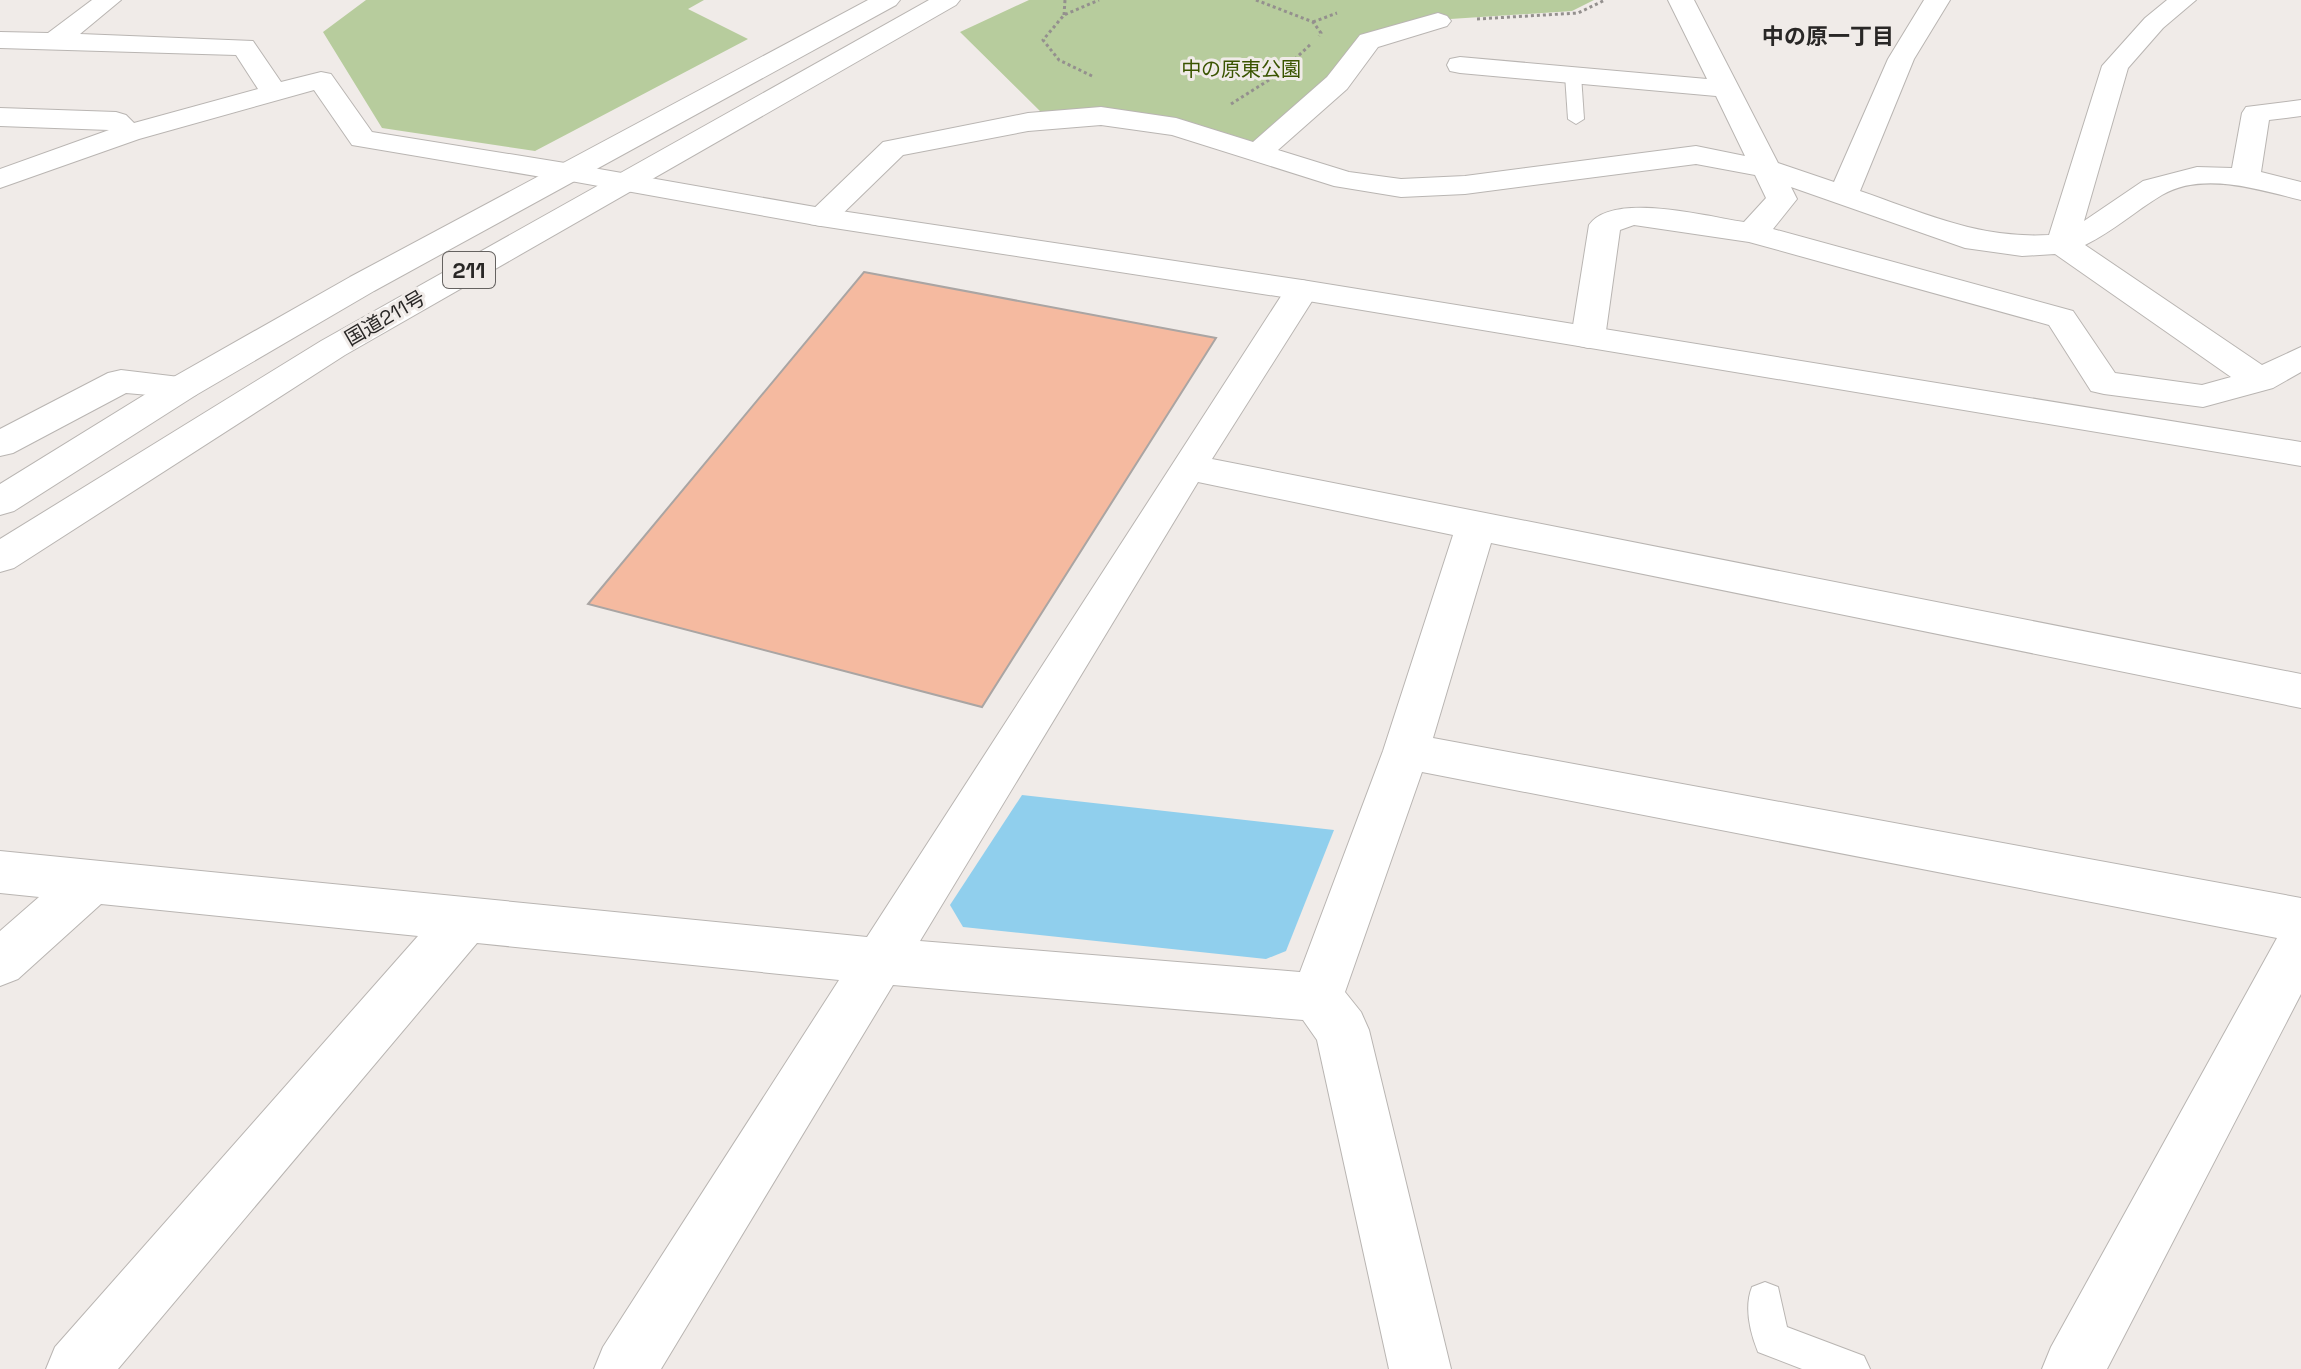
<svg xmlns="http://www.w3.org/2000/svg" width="2301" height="1369" viewBox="0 0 2301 1369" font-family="'Space Grotesk','Noto Sans JP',sans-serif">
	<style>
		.green { fill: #b7cc9d }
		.water { fill: #90cfed }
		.building { fill: #f5baa0; stroke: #aaa5a3; stroke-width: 2 }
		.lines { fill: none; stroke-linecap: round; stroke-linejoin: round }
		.service-casing { stroke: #b9b5b2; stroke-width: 2 }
		.minor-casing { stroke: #b9b5b2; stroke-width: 2 }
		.tertiary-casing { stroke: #b9b5b2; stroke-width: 2 }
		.trunk-casing { stroke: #b9b5b2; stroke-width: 2 }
		.path { stroke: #94908e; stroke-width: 3; stroke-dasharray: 3 3; stroke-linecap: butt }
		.service { fill: #fff; fill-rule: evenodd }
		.minor { fill: #fff; fill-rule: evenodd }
		.tertiary { fill: #fff; fill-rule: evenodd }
		.trunk { fill: #fff; fill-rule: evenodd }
		.labels { text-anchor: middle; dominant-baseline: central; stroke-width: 6; stroke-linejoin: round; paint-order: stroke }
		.far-park-label { font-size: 20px; fill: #3a5400; stroke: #f0ebe8 }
		.far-street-label { font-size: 20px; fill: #292726; stroke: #f0ebe8 }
		.far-neighbourhood-label { font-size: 22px; font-weight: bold; fill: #292726; stroke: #f0ebe8 }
		.shield { fill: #f0ebe8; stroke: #656260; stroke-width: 2 }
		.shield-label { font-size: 22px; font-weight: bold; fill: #292726 }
	</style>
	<rect width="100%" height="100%" fill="#f0ebe8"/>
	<g class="green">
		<path d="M366 0H704L688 9 748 39 535 151 382 128 323 32Z"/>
		<path d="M1029 0H1594L1572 11 1435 20 1363 39 1331 82 1255 145 1044 115 960 32Z"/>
	</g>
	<path class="water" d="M1022 795 1334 830 1286 951 1266 959 963 927 950 905Z"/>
	<path class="building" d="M864 272 1216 338 982 707 588 604Z"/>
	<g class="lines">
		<g class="service-casing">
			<g id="service">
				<path d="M1573 70 1581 75 1584 119 1576 124 1568 119 1565 75Z"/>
				<path d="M1765 1282 1778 1287 1787 1327 1864 1356 1870 1369H1802L1758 1352C1750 1332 1744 1307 1752 1287Z"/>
			</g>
		</g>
		<g class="minor-casing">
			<g id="minor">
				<path d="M92 0H121L80 34 253 41 281 82 321 72 331 74 372 132 565 163 576 166 580 172 576 178 565 181 352 145 314 90 139 139 0 188V169L109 130 0 126V108L116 112 126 115 134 123 258 89 236 55 0 48V32L48 33Z"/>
				<path d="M1668 0H1694L1778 163 1834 182 1888 59 1924 0H1950L1914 59 1860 191C1924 213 1979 239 2049 235L2102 66 2145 18 2167 0H2196L2163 28 2128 68 2084 221 2143 181 2197 167 2232 168 2242 113 2246 107 2301 100V116L2269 120 2261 172 2301 182V200C2260 190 2203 171 2162 195 2135 211 2114 231 2085 245L2262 365 2301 347V372L2273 388 2203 407 2104 394 2091 391 2049 325 1749 242 1634 225 1620 230 1605 338 1600 345 1588 348 1576 345 1571 338 1589 225C1613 191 1708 217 1744 222L1766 198 1755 175 1696 164 1465 194 1401 197 1334 186 1172 135 1101 125 1028 131 903 155 832 224 821 226 810 224 805 217 883 142 1028 113 1101 107 1176 118 1253 142 1327 77 1360 35 1438 13 1447 16 1451 21 1447 26 1378 47 1347 89 1278 150 1349 172 1401 179 1465 176 1696 146 1745 156 1716 96 1460 73 1450 71 1447 65 1450 59 1460 57 1707 79ZM1791 187 1965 248 2022 256 2055 254 2231 377 2202 385 2115 373 2073 311 1773 229 1797 199Z"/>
				<path d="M1302 280 1314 283 1319 290 1212 459 2301 674V708L1491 543 1433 738 2301 898V994L2107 1369H2042L2051 1347 2277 938 1422 772 1345 992 1361 1012 1369 1030 1451 1369H1389L1317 1040 1303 1020 893 985 661 1369H594L603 1347 839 980 477 943 118 1369H46L55 1347 418 936 101 904 18 979 0 986V931L39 897 0 893V851L867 937 1285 290 1290 283ZM1198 482 1453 535 1383 751 1300 972 920 941Z"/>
				<path d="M121 370 196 379 201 387 196 395 183 398 126 393 13 453 0 456V429L108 373Z"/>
			</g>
		</g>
		<g class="tertiary-casing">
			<path id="tertiary" d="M565 163 821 208 1302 280 2301 442V466L1302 300 821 226 554 178 550 172 554 166Z"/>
		</g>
		<g class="trunk-casing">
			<g id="trunk">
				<path d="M868 0H900L896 5 374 291 196 395 14 511 0 515V484L170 379 350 277Z"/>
				<path d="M929 0H960L956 5 345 355 14 568 0 572V539L321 341Z"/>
			</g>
		</g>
		<g class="path">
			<path d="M1256 0 1313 22 1321 33 1319 36"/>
			<path d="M1064 15 1065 0"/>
			<path d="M1477 19 1578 13 1605 0"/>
			<path d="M1313 22 1337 13"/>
			<path d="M1092 76 1059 60 1043 40 1064 15 1099 0"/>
			<path d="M1231 104 1280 73 1312 43"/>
		</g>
		<use href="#service" class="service"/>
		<use href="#minor" class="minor"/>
		<use href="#tertiary" class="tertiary"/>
		<use href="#trunk" class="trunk"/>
	</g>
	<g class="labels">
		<g class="far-park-label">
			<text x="1241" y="69">中の原東公園</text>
		</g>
		<g class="far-street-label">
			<text transform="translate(385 318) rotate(-30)">国道211号</text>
		</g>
		<g class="far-neighbourhood-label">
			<text x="1828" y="36">中の原一丁目</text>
		</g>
		<rect class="shield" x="443" y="252" width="52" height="36" rx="6"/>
		<g class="shield-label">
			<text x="469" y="270">211</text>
		</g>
	</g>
</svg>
